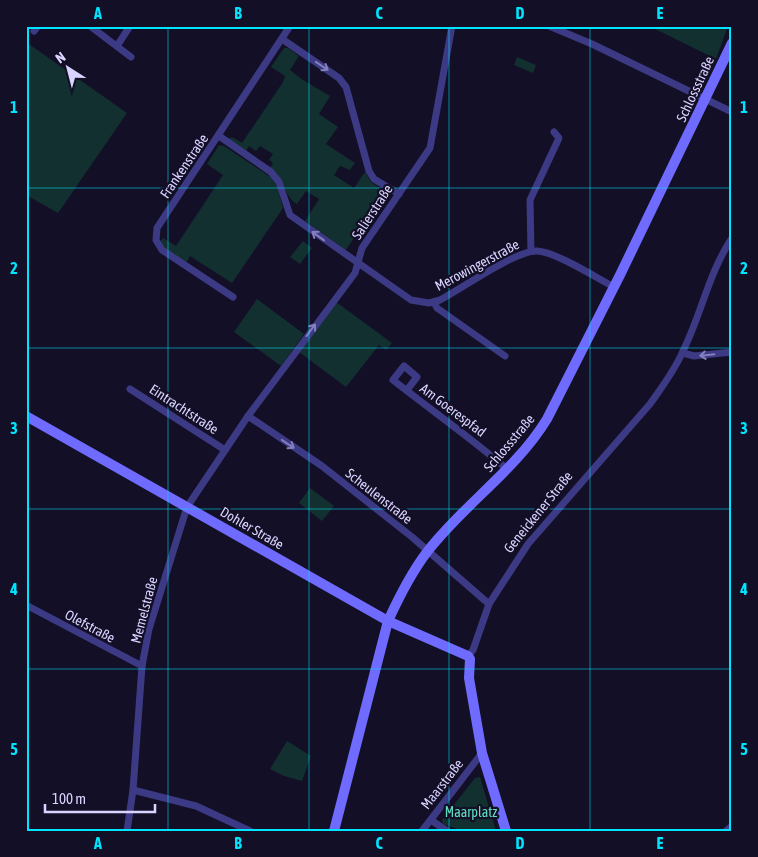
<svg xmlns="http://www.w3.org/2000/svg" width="758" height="857" viewBox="0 0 758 857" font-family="'Asap Condensed',sans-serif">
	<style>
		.green { fill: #12302f }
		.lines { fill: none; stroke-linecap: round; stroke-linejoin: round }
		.street { stroke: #3d3a85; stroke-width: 7 }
		.secondary { stroke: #6f6bff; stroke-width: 10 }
		.oneway { stroke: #837fbc }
		.grid { fill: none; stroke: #00e5ff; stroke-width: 1; stroke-opacity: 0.55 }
		.labels { text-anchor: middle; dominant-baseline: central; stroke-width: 4.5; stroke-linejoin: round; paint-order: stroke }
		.street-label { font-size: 14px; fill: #d9d4ff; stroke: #130f26 }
		.park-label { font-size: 14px; fill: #5fe0c0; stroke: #130f26 }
		.neatline { fill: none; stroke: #00e5ff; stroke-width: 2 }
		.grid-label { font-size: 16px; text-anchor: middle; font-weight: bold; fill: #00e5ff }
	</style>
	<rect width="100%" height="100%" fill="#130f26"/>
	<g class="green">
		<path d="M649 26H728L716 59Z"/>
		<path d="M26 42 127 113 58 213 26 195Z"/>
		<path d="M284 48H288L299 56 290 70 303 80 330 96 319 114 338 127 326 144 355 163 350 170 340 166 334 175 354 188 365 172 371 182 385 191 346 250 305 221 319 199 306 191 297 204C283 196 286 179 270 168L273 163 269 160 273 154 260 146 256 151 249 146 246 151 228 139 232 137 242 143 283 82 285 76 271 67Z"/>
		<path d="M517 57 536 65 533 73 514 65Z"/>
		<path d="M219 145 224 146 272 178 277 186 283 208 232 283 190 256 186 263 166 249 160 242 163 238 176 246 223 175 207 164Z"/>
		<path d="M303 241 312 248 300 264 290 257Z"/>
		<path d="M257 299 304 334 281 366 234 332Z"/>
		<path d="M336 302 392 343 386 350 379 345 346 387 299 352Z"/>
		<path d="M310 488 334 506 322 521 299 503Z"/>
		<path d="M287 741 311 756 302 781 284 776 270 769Z"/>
		<path d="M480 777 496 831H463L443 824 442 820 475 778Z"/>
	</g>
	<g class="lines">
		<g class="street">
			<path d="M90 26 131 57"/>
			<path d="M549 26 592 44 732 112"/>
			<path d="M34 31 38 26"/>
			<path d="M282 39 339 78 346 87 369 171 374 179 399 194"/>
			<path d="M117 46 130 26"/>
			<path d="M219 136 271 172 279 182 290 215 411 300 429 303 440 300C461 289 516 250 537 251 556 252 595 277 614 287"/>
			<path d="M531 251 530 200 559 138 554 132"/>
			<path d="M233 297 162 250 156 240 157 228 290 26"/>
			<path d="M434 302 437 308 505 356"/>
			<path d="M683 353 694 356 732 352"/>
			<path d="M130 389 225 450"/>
			<path d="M407 390 417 377 404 366 393 380C431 410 471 438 507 469"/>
			<path d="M248 416 322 466 412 537 489 604"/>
			<path d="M26 605 142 666"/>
			<path d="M468 656 473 650 489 604 528 544 650 404C662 387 675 370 683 351 701 315 709 272 732 238"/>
			<path d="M133 790 196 806 250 831"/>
			<path d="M431 820 447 831"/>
			<path d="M127 831 133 790 142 666 149 629 187 507 248 416 355 273 362 248 430 148 452 26"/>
			<path d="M422 831 482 753"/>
			<path d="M726 831 732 826"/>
		</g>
		<g class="secondary">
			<path d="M26 416 388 621 468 656 470 659 469 678 482 753 506 831"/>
			<path d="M334 831 388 621C399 597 411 573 427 552 464 504 516 470 547 419L620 275 732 43"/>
		</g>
	</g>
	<defs><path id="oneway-shaft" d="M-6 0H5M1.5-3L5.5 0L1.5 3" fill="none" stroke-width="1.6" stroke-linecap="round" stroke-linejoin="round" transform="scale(1.25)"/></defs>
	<g class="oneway">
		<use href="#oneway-shaft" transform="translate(322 66) rotate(34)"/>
		<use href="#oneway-shaft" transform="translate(318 236) rotate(-144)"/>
		<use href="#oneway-shaft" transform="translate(311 330) rotate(-54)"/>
		<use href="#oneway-shaft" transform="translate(707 355) rotate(174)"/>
		<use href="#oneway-shaft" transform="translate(288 444) rotate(34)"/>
	</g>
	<path class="grid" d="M168 26V831M309 26V831M449 26V831M590 26V831M26 188H732M26 348H732M26 509H732M26 669H732"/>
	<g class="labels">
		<g class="street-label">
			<text transform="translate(695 89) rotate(-65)">Schlossstraße</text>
			<text transform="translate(184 166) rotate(-56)">Frankenstraße</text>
			<text transform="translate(372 212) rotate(-57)">Salierstraße</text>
			<text transform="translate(477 265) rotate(-28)">Merowingerstraße</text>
			<text transform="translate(184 409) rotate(33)">Eintrachtstraße</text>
			<text transform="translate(453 410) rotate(37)">Am Goerespfad</text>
			<text transform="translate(509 443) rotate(-50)">Schlossstraße</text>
			<text transform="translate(379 496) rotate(38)">Scheulenstraße</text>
			<text transform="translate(538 512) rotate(-51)">Geneickener Straße</text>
			<text transform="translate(252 528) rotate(30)">Dohler Straße</text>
			<text transform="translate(144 610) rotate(-75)">Memelstraße</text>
			<text transform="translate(90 626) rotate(28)">Olefstraße</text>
			<text transform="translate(442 784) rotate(-52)">Maarstraße</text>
		</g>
		<g class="park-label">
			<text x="471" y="812">Maarplatz</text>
		</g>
	</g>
	<rect width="758" height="857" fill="none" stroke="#130f26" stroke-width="55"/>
	<g transform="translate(68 68) rotate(324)" stroke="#130f26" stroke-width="4" paint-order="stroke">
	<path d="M0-4L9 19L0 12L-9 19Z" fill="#d9d4ff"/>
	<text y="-8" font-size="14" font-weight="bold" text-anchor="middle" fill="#d9d4ff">N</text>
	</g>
	<path d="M45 804v8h110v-8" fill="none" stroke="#d9d4ff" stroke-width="2.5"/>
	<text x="52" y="804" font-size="15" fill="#d9d4ff" stroke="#130f26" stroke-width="4" paint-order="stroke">100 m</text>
	<rect x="28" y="28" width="702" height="802" class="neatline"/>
	<g class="grid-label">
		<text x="98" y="19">A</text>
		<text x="238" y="19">B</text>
		<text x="379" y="19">C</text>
		<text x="520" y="19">D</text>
		<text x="660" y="19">E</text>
		<text x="14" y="113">1</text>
		<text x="744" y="113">1</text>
		<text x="14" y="274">2</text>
		<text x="744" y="274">2</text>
		<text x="14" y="434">3</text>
		<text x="744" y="434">3</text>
		<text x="14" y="595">4</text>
		<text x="744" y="595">4</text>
		<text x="14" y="755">5</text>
		<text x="744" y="755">5</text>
		<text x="98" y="849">A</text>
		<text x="238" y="849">B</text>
		<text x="379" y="849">C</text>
		<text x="520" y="849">D</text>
		<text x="660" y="849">E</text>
	</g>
</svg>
